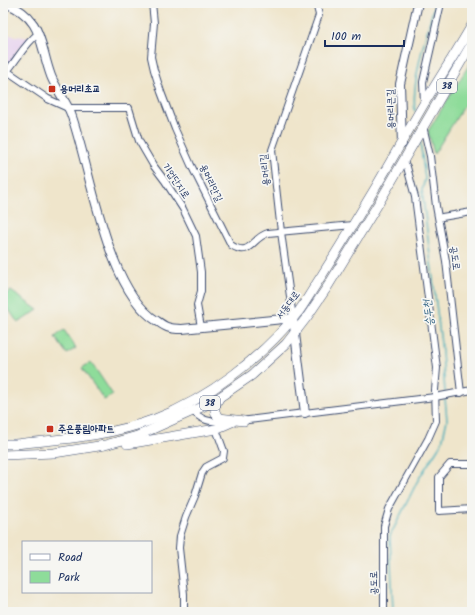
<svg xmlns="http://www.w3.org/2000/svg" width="475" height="615" viewBox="0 0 475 615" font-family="Kalam,'Poor Story',sans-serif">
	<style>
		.built { fill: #e7d2ef }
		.green { fill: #8edc9a; stroke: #54867c }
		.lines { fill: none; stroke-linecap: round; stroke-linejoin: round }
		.stream { stroke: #3cacb9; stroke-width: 1.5 }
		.street-casing { stroke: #3b4a6e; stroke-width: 8 }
		.secondary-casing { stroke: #3b4a6e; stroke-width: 10 }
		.primary-casing { stroke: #3b4a6e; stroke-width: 10 }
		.street { stroke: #fff; stroke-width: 6 }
		.secondary { stroke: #fff; stroke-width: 8 }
		.primary { stroke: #fff; stroke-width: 9 }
		.poi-dot { fill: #c8321e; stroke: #f6f6f2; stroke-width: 1.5 }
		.labels { text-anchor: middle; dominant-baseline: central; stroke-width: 3.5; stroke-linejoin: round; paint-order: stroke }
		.shield { fill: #f6f6f2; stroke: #5d6b8a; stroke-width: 1 }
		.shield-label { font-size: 9px; font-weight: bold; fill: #1b2f5e }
		.poi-label { font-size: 10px; font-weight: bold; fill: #1b2f5e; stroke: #f6f6f2; text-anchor: start }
		.street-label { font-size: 10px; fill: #1b2f5e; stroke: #f6f6f2 }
		.water-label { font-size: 11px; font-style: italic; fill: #275b7e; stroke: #f6f6f2 }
	</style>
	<rect width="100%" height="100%" fill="#f6f6f2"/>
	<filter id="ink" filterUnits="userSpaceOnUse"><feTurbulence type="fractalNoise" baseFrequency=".025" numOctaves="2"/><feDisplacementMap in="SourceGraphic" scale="8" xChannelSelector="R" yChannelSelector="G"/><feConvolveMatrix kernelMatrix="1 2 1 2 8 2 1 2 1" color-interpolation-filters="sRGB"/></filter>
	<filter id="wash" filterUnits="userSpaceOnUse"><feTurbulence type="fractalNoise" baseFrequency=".012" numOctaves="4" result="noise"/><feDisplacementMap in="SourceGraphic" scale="16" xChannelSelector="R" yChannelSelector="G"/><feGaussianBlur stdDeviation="0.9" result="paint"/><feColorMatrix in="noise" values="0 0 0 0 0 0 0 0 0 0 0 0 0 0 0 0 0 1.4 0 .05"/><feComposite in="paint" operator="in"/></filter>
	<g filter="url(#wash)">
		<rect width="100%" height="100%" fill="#efe5cb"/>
		<path class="built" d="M3 34 30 38 17 50 11 62 3 71Z"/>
		<g class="green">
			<path d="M472 60V93L434 154 428 131Z"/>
			<path d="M11 291 38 310 18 323 3 301V296Z"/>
			<path d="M64 330 76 348 67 354 55 337Z"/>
			<path d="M91 362 113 395 104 400 82 368Z"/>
		</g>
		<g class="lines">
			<g class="stream">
				<path d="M415 111C411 82 427 32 435 3"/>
				<path d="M420 140 425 179 422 190 442 352 445 392"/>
				<path d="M393 612 390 536 418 480 442 442 447 420 445 398"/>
			</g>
		</g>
	</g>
	<g filter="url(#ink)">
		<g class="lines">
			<g class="street-casing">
				<g id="street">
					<path d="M152 3 154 23 151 57 154 70 161 92 175 129 191 165 231 245C251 258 251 238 268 233L353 225"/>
					<path d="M7 71 48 99 68 108H129L139 141 153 165 165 181 183 209 196 236 201 272V291L197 305 201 327"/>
					<path d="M3 76C16 62 24 44 39 33"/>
					<path d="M424 103 423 82 441 3"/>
					<path d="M423 126 430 156 436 206 446 261 461 393"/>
					<path d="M442 217 472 212"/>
					<path d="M293 318 281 232 272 150 319 15 316 3"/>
					<path d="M191 409C201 421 210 422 225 422"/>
					<path d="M240 421 435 397 472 390"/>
					<path d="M472 464H450L439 477V511L472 509"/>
					<path d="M184 612V594L179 548 180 536 186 517 195 496 202 473 206 467 223 458 224 451 216 429"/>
					<path d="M384 612V526L389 509 428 439 436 421 435 390 437 368 415 197 407 167 403 161"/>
				</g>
			</g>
			<g class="secondary-casing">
				<g id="secondary">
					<path d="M5 3C44 18 39 44 51 76 56 89 66 101 71 114 91 169 106 290 157 321 160 323 164 326 167 327 172 329 177 329 182 329L293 318 305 413"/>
					<path d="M402 144 400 84 418 3"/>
				</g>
			</g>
			<g class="primary-casing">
				<g id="primary">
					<path d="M219 398C215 407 212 410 219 418L244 421"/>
					<path d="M3 444H15C63 439 110 436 155 419 208 399 264 356 299 311 307 300 314 287 322 275 341 245 359 215 377 185 392 159 407 133 422 107 438 80 456 53 472 25"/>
					<path d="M127 444 216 429 232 422"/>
					<path d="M3 455 54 453 105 445 137 436 211 403 252 375 286 344 307 317 328 286 380 201 472 43"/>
				</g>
			</g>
			<use href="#street" class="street"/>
			<use href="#secondary" class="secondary"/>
			<use href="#primary" class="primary"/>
		</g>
	</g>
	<g class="poi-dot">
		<rect x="48" y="85" width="8" height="8" rx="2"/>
		<rect x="46" y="425" width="8" height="8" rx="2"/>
	</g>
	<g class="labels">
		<g class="shield">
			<rect x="437" y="79" width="20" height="14" rx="3"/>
			<rect x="200" y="396" width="20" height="14" rx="3"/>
		</g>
		<g class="shield-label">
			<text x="447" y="86">38</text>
			<text x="210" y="403">38</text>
		</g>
		<g class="poi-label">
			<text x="60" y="89">용머리초교</text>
			<text x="58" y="429">주은풍림아파트</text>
		</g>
		<g class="street-label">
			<text transform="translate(391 109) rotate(-91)">용머리큰길</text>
			<text transform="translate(265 170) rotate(-95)">용머리길</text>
			<text transform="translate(176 181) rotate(56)">기업단지로</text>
			<text transform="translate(211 183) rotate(65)">용머리안길</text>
			<text transform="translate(455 258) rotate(82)">공도로</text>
			<text transform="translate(288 305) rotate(-53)">서동대로</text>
			<text transform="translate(374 583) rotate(-91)">공도로</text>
		</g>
		<g class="water-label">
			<text transform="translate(429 313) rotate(-97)">승두천</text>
		</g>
	</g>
	<rect width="475" height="615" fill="none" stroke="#f6f6f2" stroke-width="16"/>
	<rect x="22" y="541" width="130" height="52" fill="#f6f6f2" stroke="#9ea6b7"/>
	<rect x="30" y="554" width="20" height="6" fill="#ffffff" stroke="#9ea6b7"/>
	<text x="58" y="561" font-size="12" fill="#1b2f5e">Road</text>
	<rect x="30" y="571" width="20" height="12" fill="#8edc9a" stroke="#9ea6b7"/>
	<text x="58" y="581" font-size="12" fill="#1b2f5e">Park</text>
	<path d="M325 40v6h79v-6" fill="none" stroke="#1b2f5e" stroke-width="2"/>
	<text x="331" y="40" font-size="12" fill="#1b2f5e" stroke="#f6f6f2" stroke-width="3" paint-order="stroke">100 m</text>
</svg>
